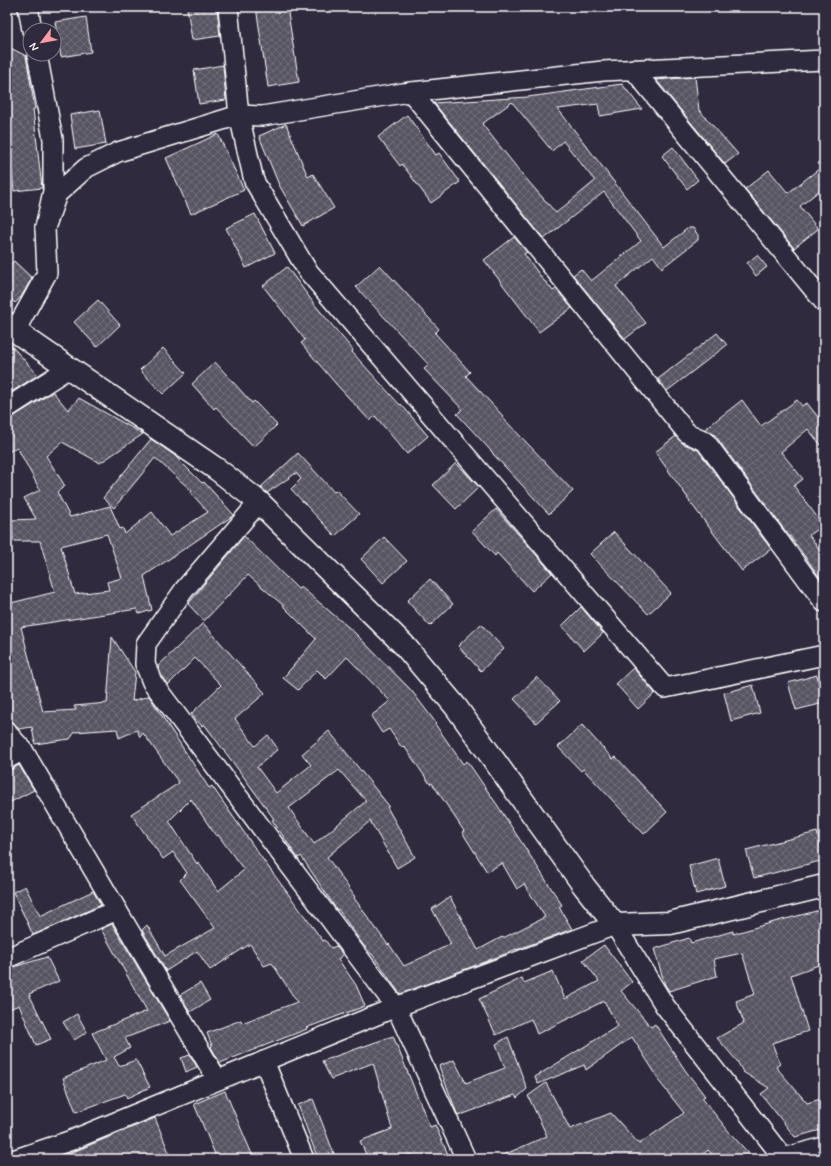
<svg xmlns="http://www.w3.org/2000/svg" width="831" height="1166" viewBox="0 0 831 1166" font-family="Mynerve,sans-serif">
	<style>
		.building { fill: url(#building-cross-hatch); stroke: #fff; fill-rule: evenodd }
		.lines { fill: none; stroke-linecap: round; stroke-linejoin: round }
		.minor-casing { stroke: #fff; stroke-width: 22 }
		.major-casing { stroke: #fff; stroke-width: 25 }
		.minor { stroke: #2f2a3d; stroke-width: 19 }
		.major { stroke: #2f2a3d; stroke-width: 22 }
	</style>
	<defs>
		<pattern id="building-cross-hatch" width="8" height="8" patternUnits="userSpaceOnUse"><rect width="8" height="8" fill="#595564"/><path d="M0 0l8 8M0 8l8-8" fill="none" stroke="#726e7b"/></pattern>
	</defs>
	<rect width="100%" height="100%" fill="#2f2a3d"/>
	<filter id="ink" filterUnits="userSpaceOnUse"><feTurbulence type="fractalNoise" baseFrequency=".025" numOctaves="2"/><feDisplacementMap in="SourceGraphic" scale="8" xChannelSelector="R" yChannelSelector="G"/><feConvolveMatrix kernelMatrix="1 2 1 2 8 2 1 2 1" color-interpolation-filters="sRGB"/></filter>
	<g filter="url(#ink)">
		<g class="building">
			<path d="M187 7H217L220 36 192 40Z"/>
			<path d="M256 7H287L299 82 268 87Z"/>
			<path d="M86 17 91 52 61 57 55 22Z"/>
			<path d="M7 46 26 56 35 109H33L42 188 14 191 7 129Z"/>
			<path d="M223 65 226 100 199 104 194 70Z"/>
			<path d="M695 77 699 110 738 154 725 164 656 80Z"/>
			<path d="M622 84 642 109 600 116 598 104 558 109 664 247 688 228H693L698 235V240L662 268 653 256 616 286 646 323 625 339 573 275 581 269 591 281 641 241 604 192 544 239 434 103 528 97ZM512 102 552 151 563 141 595 181 556 213 522 174 482 124Z"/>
			<path d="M100 110 106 144 75 149 70 115Z"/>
			<path d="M407 115 436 155 439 153 460 182 431 203 402 164 400 166 378 137Z"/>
			<path d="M286 124 308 177 313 174 334 208 303 226 279 185 259 136Z"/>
			<path d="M218 134 244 190 191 214 166 158Z"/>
			<path d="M673 147 698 180 687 189 662 156Z"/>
			<path d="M824 165V187L800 206 818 229 794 248 745 189 769 170 788 193Z"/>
			<path d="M255 214 275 253 246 268 226 228Z"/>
			<path d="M514 237 527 252 524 254 545 282H546L553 291 556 289 572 308 539 332 484 260Z"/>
			<path d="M757 255 767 267 756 276 747 263Z"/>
			<path d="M14 261 32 278 21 297 15 303 7 295V268Z"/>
			<path d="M380 265 439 329 435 333 470 372 466 376 503 416 502 417 573 491 549 514 493 454V453L457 414 462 409 424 369 429 365 356 287Z"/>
			<path d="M287 267 315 305 353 350 352 352 400 405 401 404 428 436 407 454 375 416 370 421 336 384 301 343 305 340 263 286Z"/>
			<path d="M98 300 120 325 97 347 74 322Z"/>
			<path d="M717 333 727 345 667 391 658 379Z"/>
			<path d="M7 341 38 375 11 392 7 388Z"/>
			<path d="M163 348 186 373 163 394 140 370Z"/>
			<path d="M215 362 252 403 254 401 277 425 254 447 216 407 214 409 192 384Z"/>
			<path d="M53 392 68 410 79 398 143 434 100 463 62 442 46 456 65 486 57 492 70 517 110 506 120 529 123 528 125 534 152 512 170 536 208 512 191 493 192 491 155 458 114 508 103 498 151 439 174 455 202 483 204 482 234 515 144 576 152 610 139 614 137 609 21 627 43 712 76 710 74 706 107 703 112 637 135 672 132 701 149 696 209 788 212 786 261 857 323 941 325 940 331 948 336 946 343 955 338 959 356 985 365 1006 306 1028 307 1029 220 1063 211 1047 212 1046 207 1033 241 1020 242 1023 297 1002 272 963 264 966 250 944 210 970 197 951 166 971 142 930 147 925 165 956 215 928 180 880 187 873 173 852 163 859 131 814 179 783 143 733 140 737 137 730 119 738 117 729 75 732 70 739 35 744 32 727 19 729 14 723 7 720V604L55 592 40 541H13L12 520 36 519 24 498 40 490 17 447 7 453V419L13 417ZM107 534 122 578 107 582 109 590 75 594 61 546ZM191 799 216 836 218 835 244 870 218 891 198 862 197 864 169 821Z"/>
			<path d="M742 400 761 426 797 400 802 406 807 403 818 417 824 412V449L808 429 781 452 803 479 794 486 823 525 809 535 824 556V583L790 536H789L714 434 705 429Z"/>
			<path d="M676 436 682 443 698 450 771 549 742 571 687 498H688L655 452Z"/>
			<path d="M298 453 334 492 336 490 359 514 335 536 291 489 301 479 296 473 267 493 261 487Z"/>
			<path d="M456 463 479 487 456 509 433 485Z"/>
			<path d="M496 509 552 573 532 591 497 553 495 556 472 531Z"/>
			<path d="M614 532 671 593 648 614 590 554Z"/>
			<path d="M244 536 298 589 301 587 354 632 411 690 436 723 435 724 463 764 467 761 498 806 562 905 559 907 572 929 516 950V949L505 954 400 994 372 954H371L361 942 338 909 337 910 301 856 298 858 272 820 274 819 243 776 204 724 202 726 191 714 221 685 195 658 168 685 162 677 158 666 203 623 265 693 235 719 255 746 268 735 278 749 257 767 276 793 311 765 302 754 329 731 389 806 387 807 415 857 397 868 370 821 327 857 355 897 354 898 388 945 389 944 404 966 451 944 432 909 450 897 478 950 502 937 503 938 545 917 524 884 517 889 502 863 487 872 462 832 464 831 432 783 430 784 404 746 402 748 389 729 382 733 371 716 390 701 347 657 326 679 317 670 298 690 283 678 316 639 284 607V606L248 575 204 621 188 604ZM339 770 366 801 314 844 289 808Z"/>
			<path d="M384 537 407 561 383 583 361 559Z"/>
			<path d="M430 579 453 604 430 626 407 601Z"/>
			<path d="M581 607 603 633 584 651 562 626Z"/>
			<path d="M481 624 504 649 481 671 458 646Z"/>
			<path d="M633 668 655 693 638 709 616 684Z"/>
			<path d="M817 675 824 703 796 710 788 683Z"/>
			<path d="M537 677 560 701 536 723 514 699Z"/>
			<path d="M753 685 760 713 731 721 724 693Z"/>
			<path d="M582 725 613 759 616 757 667 812 644 834 583 769 581 771 558 747Z"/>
			<path d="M19 765 34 790 7 804V772Z"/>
			<path d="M817 832 824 860 754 878 746 850Z"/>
			<path d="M718 858 725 886 696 894 689 866Z"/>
			<path d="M25 886 40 916 93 891 101 905 33 935 13 892Z"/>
			<path d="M824 909V963L791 975 808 1031 772 1043 780 1064 776 1067 807 1103 824 1098V1129L795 1137 761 1094 769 1088 743 1072 737 1061 717 1038 744 1023 736 1001 755 994 742 953 714 959 717 976 669 991 665 985 654 949 689 938 691 943 733 931V934L774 922Z"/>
			<path d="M112 924 170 1021 125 1038 130 1048 114 1057 119 1066 136 1060 150 1087 127 1098 125 1094 76 1112 63 1078 106 1060 92 1033 147 1011 101 929Z"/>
			<path d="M604 945 632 982 621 991 651 1027 655 1024 685 1070 705 1096 702 1098 730 1133 754 1159H716L708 1150 698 1159H494L547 1136 528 1096 546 1083 570 1129 611 1113 639 1144 684 1113 658 1080 659 1079 632 1037 586 1070 584 1065 538 1084 535 1077 618 1026 604 1001 537 1034 531 1019 496 1035 479 999 522 978 524 983 553 971 565 999 599 981 583 960Z"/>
			<path d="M47 957 59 981 29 994 51 1039 36 1045 19 1005 7 1010V969Z"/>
			<path d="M200 983 210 1000 190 1012 180 995Z"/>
			<path d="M77 1014 87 1032 74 1040 63 1022Z"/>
			<path d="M393 1036 430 1127 435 1125 450 1159H414L411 1154 399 1159H368L360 1141 392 1129 373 1063 331 1079 322 1061Z"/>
			<path d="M508 1037 527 1089 517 1098 515 1095 458 1116 439 1066 454 1060 466 1083 505 1068 496 1044Z"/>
			<path d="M190 1055 197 1067 186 1072 181 1058Z"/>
			<path d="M225 1091 254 1159H217L194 1104Z"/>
			<path d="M313 1099 336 1159H318L298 1105Z"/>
			<path d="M155 1118 170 1155 160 1159H56Z"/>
		</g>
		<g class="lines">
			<g class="minor-casing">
				<g id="minor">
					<path d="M28 7 32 30"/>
					<path d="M228 7 239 115 254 181 307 270 665 688 824 655"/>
					<path d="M633 69 824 302"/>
					<path d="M411 92 687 433 705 441 824 602"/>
					<path d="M45 228 57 194 86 168 118 152 239 115 262 116 403 93 603 71 824 60"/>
					<path d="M15 331 47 273 45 228 53 191V139L37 54"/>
					<path d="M7 408 69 368"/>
					<path d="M259 502 184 590 146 644 145 664 152 682 396 1007 466 1159"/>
					<path d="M7 731 8 734 23 750"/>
					<path d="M7 759 23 750 117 910"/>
					<path d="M7 958 117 910 217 1079"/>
					<path d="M264 1061 304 1159"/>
					<path d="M783 1158 824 1147"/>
					<path d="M16 1159 72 1140 396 1007 615 925 665 1006 784 1159"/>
				</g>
			</g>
			<g class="major-casing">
				<path id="major" d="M7 324 15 331 218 470 259 502 404 645 456 707 584 886 615 925 670 923 824 886"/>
			</g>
			<use href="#minor" class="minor"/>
			<use href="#major" class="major"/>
		</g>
	</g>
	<rect width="831" height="1166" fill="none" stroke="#2f2a3d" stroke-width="24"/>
	<rect x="12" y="12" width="807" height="1142" fill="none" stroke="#fff" stroke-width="1.5" filter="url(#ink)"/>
	<g transform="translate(42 42) rotate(238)"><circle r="19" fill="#2f2a3d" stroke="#827f8b"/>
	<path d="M0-3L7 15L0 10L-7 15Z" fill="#ff9aa2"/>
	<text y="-6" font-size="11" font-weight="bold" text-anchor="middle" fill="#ffffff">N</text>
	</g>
</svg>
